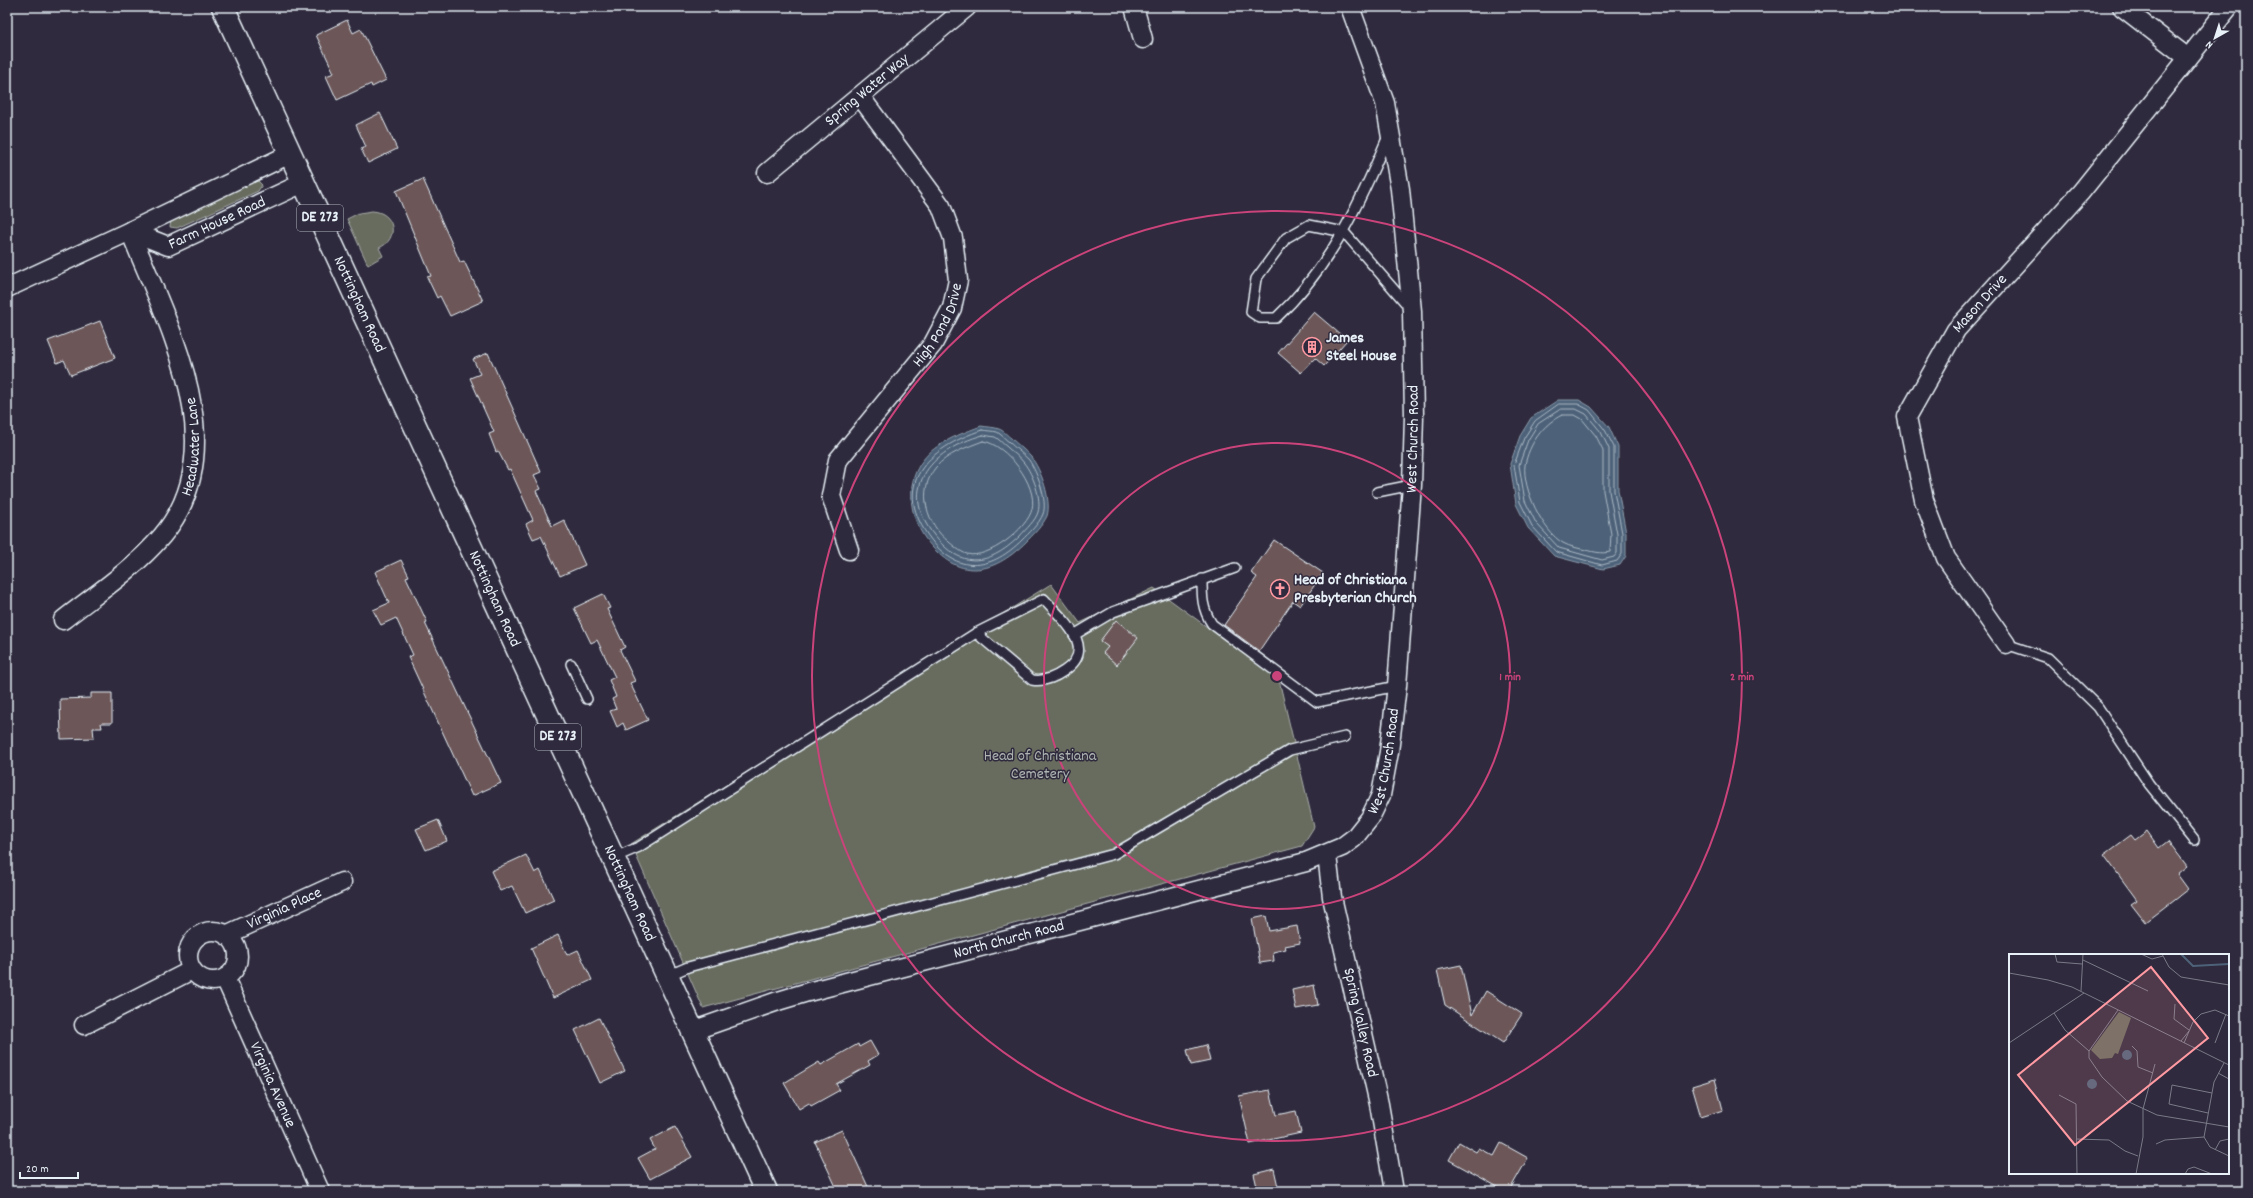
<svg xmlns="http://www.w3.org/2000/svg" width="2253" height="1198" viewBox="0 0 2253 1198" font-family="Dekko,sans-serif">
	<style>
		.green { fill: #686c5e; stroke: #a8aeab }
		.water { fill: #4d6279; stroke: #8b9bac }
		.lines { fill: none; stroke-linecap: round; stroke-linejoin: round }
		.shore { stroke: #aab8c5; stroke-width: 1 }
		.building { fill: #6c5759; stroke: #e8f1f8 }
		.lane-casing { stroke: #e8f1f8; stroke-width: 12 }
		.street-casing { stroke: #e8f1f8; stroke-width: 21 }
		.primary-casing { stroke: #e8f1f8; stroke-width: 25 }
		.lane { stroke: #2f2a3d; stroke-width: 9 }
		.street { stroke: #2f2a3d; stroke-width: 18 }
		.primary { stroke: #2f2a3d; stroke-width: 22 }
		.ring { fill: none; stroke: #ca437a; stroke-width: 2 }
		.labels { text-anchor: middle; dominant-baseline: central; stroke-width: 3; stroke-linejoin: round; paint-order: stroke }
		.shield { fill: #2f2a3d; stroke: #b0b5c0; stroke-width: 1 }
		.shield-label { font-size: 15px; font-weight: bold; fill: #e8f1f8 }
		.street-label { font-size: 16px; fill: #e8f1f8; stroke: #2f2a3d }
		.poi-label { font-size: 16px; font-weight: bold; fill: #e8f1f8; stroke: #2f2a3d; text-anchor: start }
		.park-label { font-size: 16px; fill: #aeb5b3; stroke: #2f2a3d }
		.inset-river { fill: none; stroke: #4d6279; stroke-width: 2 }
		.inset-road { fill: none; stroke: #797a88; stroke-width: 1 }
		.view { fill: #ff9aa2; fill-opacity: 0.15; stroke: #ff9aa2; stroke-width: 2 }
		.inset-edge { fill: none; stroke: #e8f1f8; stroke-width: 2 }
		.centre { fill: #ca437a; stroke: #2f2a3d; stroke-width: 2 }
		.ring-label { font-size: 12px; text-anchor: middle; font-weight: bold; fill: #ca437a; stroke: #2f2a3d; stroke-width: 3; stroke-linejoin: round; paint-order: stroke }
	</style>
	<rect width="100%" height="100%" fill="#2f2a3d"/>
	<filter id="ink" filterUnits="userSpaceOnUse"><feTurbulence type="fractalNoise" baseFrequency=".025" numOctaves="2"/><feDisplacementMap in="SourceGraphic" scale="8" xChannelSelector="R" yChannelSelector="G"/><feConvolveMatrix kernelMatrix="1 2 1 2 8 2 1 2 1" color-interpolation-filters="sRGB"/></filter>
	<g filter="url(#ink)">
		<g class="green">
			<path d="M254 181H258L262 185 258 191 177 228 170 227 171 220Z"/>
			<path d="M372 211C395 212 400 239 379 248L383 256 368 265 347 219 359 213Z"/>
			<path d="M1051 584 1080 623 1154 588 1279 680 1314 827 1302 846 703 1008 631 844Z"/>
		</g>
		<g class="water">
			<path d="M1558 400H1579L1591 407 1609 427 1618 447V490L1626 533V556L1620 565 1603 569 1554 556 1528 528 1516 504 1510 464 1520 436 1531 418Z"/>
			<path d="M981 426C987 427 994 427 999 429 1003 430 1008 436 1011 438 1017 444 1025 450 1031 457 1041 469 1052 501 1047 516 1043 525 1033 535 1026 542 997 571 964 582 933 548 905 518 901 471 938 446 951 437 966 432 981 426Z"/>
		</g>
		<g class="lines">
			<g class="shore">
				<path d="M1559 404H1578L1589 410 1605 430 1614 447V491L1622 533V554L1617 561 1602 565 1556 552 1532 526 1520 502 1514 465 1524 438 1535 421Z"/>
				<path d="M1561 409H1576L1586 414 1601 432 1609 449V491L1617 534V553L1614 557 1602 560 1559 548 1536 523 1525 501 1519 465 1528 440 1538 424Z"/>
				<path d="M1562 415H1575L1582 419 1596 436 1603 450V491L1611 534 1610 552C1601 554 1595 552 1586 550 1578 548 1570 547 1563 543 1543 532 1522 488 1525 465 1529 444 1543 424 1562 415Z"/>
				<path d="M982 430C987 431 993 431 997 432 1001 434 1005 439 1009 442 1015 448 1023 454 1029 460 1037 472 1048 501 1043 514 1039 524 1029 533 1022 540 993 569 960 576 932 541 888 485 928 448 982 430Z"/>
				<path d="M983 435C987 436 991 436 995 437 999 439 1003 444 1007 447 1012 452 1020 457 1024 463 1033 474 1042 499 1038 512 1036 520 1026 529 1020 536 994 561 967 572 939 541 894 492 929 450 983 435Z"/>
				<path d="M983 441C1006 444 1038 485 1032 509 1028 528 988 560 967 554 960 552 954 546 949 542 927 525 916 491 936 467 947 454 967 447 983 441Z"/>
			</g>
		</g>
		<g class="building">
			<path d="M347 20 353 33 361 29 386 80 372 87 371 84 337 100 326 76 334 73 316 35Z"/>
			<path d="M380 113 397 149 368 163 361 149 366 147 356 125Z"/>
			<path d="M423 179 460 262 464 261 483 301 450 316 440 296 437 298 427 277 431 276 396 191Z"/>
			<path d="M1314 312 1347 340 1324 366 1315 358 1301 373 1278 353Z"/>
			<path d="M100 321 115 358 71 375 64 360 57 363 48 341Z"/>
			<path d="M488 353 541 472 534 475 541 489 536 491 552 526 564 520 585 565 560 576 541 536 533 539 526 524 533 520 510 469 508 470 498 451 496 452 489 434 494 432 470 378 480 374 473 359Z"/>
			<path d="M1274 540 1323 573 1300 606 1293 601 1259 651 1224 625 1257 577 1251 573Z"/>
			<path d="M401 560 409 576 406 577 427 622 425 623 501 783 472 796 408 657 413 655 396 618 381 625 373 610 389 603 375 572Z"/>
			<path d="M603 594 610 608 607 609 625 647 620 650 635 681 630 683 648 720 626 730 623 723 617 727 610 711 616 709 612 699 616 697 609 680 615 677 597 640 591 643 574 608Z"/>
			<path d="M1116 620 1138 638 1117 665 1103 653 1108 647 1100 641Z"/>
			<path d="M91 693H112V723H101L102 728H93L94 738 61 739 60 699 91 698Z"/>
			<path d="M438 820 447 841 426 850 416 829Z"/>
			<path d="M2147 831 2159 848 2168 841 2187 866 2177 874 2188 889 2145 922 2131 904 2137 900 2104 855 2131 835 2135 840Z"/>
			<path d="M526 855 535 873 540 870 554 900 525 913 512 886 500 891 491 871Z"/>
			<path d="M1266 916 1269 931 1297 926 1300 943 1285 946 1286 949 1273 952 1274 961 1260 963 1252 919Z"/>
			<path d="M558 935 567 955 578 950 592 980 553 998 531 948Z"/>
			<path d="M1461 965 1472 1015 1486 991 1522 1014 1503 1043 1445 1005 1437 970Z"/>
			<path d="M1314 985 1318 1005 1296 1009 1292 990Z"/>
			<path d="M599 1018 625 1071 600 1083 575 1030Z"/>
			<path d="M870 1041 878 1055 868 1061 870 1065 836 1084 840 1090 811 1106 809 1103 799 1109 784 1083 819 1062 821 1065 858 1044 859 1047Z"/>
			<path d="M1206 1045 1210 1061 1191 1065 1187 1050Z"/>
			<path d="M1715 1079 1723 1110 1701 1117 1692 1086Z"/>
			<path d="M1270 1090 1276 1115 1296 1111 1301 1133 1250 1144 1239 1096Z"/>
			<path d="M675 1127 692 1157 650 1179 638 1158 655 1149 650 1140Z"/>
			<path d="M842 1130 870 1191H838L815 1142Z"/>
			<path d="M1459 1142 1476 1152 1479 1148 1494 1156 1501 1143 1528 1158 1509 1191H1505L1449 1160Z"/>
			<path d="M1274 1169 1279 1191H1258L1254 1174Z"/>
		</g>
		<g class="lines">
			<g class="lane-casing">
				<g id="lane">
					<path d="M1388 136C1360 203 1330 268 1276 318H1260L1251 312 1256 279 1286 238 1309 225 1344 232 1410 308"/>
					<path d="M1377 492 1412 485"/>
					<path d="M1202 579C1202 597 1202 609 1212 624L1317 702 1397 686"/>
					<path d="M1074 635 1113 612 1235 568"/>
					<path d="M2006 644 2048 658 2098 707 2149 784 2194 840"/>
					<path d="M571 664 587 699"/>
					<path d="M613 858 639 847 976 633 1032 680C1044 682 1054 678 1064 671 1099 648 1062 619 1044 599L976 633"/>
					<path d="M667 976 688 967 1114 854 1290 750 1345 737"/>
				</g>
			</g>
			<g class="street-casing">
				<g id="street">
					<path d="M1134 7 1143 39"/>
					<path d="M2122 7 2188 58"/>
					<path id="s1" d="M767 173 967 7"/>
					<path id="s2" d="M130 231 168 246 303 183"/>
					<path d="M7 288 130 231 290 154"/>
					<path id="s3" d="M849 550 831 496 838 460 933 344 952 308 958 280 953 238 941 206 860 96"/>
					<path id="s4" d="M63 620C96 594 134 569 162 536 237 447 166 322 130 231"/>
					<path id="s5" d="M2006 644 1946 558 1924 500 1907 417 1956 330 2081 192 2229 7"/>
					<path id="s6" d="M1327 855 1332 897 1379 1104 1394 1191"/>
					<circle cx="213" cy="956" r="25"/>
					<path id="s7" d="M226 935 342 882"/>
					<path id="s8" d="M225 978 320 1191"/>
					<path d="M84 1025 192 970"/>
					<path id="s9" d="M692 1031 778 1001 808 992 1306 862 1342 847 1354 838 1370 818 1381 795 1389 752 1397 686 1412 485 1414 416 1412 311 1400 189 1385 103 1350 7"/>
				</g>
			</g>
			<g class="primary-casing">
				<g id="primary">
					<path id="s10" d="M223 7 766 1191"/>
				</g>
			</g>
			<use href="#lane" class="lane"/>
			<use href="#street" class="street"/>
			<use href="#primary" class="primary"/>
		</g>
	</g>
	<g class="ring">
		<circle cx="1277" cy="676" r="233"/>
		<circle cx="1277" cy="676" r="465"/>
	</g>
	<defs>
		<g id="building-ring" transform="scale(1)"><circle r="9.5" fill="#2f2a3d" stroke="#ff9aa2" stroke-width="1.5"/><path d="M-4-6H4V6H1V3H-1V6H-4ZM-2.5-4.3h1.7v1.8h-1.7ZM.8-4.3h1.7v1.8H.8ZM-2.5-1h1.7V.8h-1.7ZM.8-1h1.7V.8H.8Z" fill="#ff9aa2"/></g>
		<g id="church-ring" transform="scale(1)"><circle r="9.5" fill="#2f2a3d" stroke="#ff9aa2" stroke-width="1.5"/><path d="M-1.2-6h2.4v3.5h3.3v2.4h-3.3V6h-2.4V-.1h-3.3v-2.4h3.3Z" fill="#ff9aa2"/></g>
	</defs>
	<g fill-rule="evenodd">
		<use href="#building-ring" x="1312" y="347"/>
		<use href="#church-ring" x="1280" y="589"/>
	</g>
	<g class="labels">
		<g class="shield">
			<rect x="297" y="205" width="46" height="26" rx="3"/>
			<rect x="535" y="724" width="46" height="26" rx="3"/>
		</g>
		<g class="shield-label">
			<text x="320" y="218">DE 273</text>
			<text x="558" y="737">DE 273</text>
		</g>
		<g class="street-label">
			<text stroke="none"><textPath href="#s1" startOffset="130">Spring Water Way</textPath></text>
			<text stroke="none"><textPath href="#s2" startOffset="95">Farm House Road</textPath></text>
			<text stroke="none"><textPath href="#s10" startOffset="327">Nottingham Road</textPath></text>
			<text stroke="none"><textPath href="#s5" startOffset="387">Mason Drive</textPath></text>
			<text stroke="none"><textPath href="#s3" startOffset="263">High Pond Drive</textPath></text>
			<text stroke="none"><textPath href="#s9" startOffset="1100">West Church Road</textPath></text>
			<text stroke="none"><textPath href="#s4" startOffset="227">Headwater Lane</textPath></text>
			<text stroke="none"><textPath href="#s10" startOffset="651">Nottingham Road</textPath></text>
			<text stroke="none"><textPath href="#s9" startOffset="776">West Church Road</textPath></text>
			<text stroke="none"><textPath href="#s10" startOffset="975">Nottingham Road</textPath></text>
			<text stroke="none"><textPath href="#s7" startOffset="64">Virginia Place</textPath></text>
			<text stroke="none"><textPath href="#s9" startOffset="330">North Church Road</textPath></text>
			<text stroke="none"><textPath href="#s6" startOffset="171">Spring Valley Road</textPath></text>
			<text stroke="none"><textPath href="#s8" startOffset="117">Virginia Avenue</textPath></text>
		</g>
		<g class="poi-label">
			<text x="1326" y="338">James<tspan x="1326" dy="18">Steel House</tspan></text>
			<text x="1294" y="580">Head of Christiana<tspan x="1294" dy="18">Presbyterian Church</tspan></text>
		</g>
		<g class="park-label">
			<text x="1040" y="756">Head of Christiana<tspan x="1040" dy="18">Cemetery</tspan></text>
		</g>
	</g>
	<g transform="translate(2009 954)">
		<rect width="220" height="220" fill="#2f2a3d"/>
		<path d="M110 58 122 64 109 100 106 99 103 104 91 105 82 96Z" fill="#686c5e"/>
		<path d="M113 101a5 5 0 1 1 10 0a5 5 0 1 1-10 0ZM78 130a5 5 0 1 1 10 0a5 5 0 1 1-10 0Z" fill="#4d6279"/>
		<path class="inset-river" d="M172 0 184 12 220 10"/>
		<path class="inset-road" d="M46 0 48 8 73 10M132 0 143 5 154 2M153 0 160 13 172 23 220 31M74 6 139 37M0 19 39 26 63 33 220 111M72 37 74 0M166 50 165 65 180 76M45 59 56 76 80 97M172 87 180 77M0 89 75 39M175 89 184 68 192 60 206 56 220 62M206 89 217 60M123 92 128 97 129 113 144 119M80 97V104L93 123 118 147 148 161 220 173M80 97 109 56M215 109 205 128 195 183 201 193 220 202M209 119 220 125M50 141 67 150 68 220M199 159 160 150 163 131 203 139M67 185 100 186 116 197 129 202M147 190 156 186 195 183M206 196 211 187 220 185M127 220 134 183V155L146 110M176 220 179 215 185 213 203 220"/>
		<path class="view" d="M142 13 199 84 66 191 9 121Z"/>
		<rect width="220" height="220" class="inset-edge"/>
	</g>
	<circle cx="1277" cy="676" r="6" class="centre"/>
	<g class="ring-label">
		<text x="1510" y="680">1 min</text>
		<text x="1742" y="680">2 min</text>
	</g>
	<rect width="2253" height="1198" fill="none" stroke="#2f2a3d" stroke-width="24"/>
	<rect x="12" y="12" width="2229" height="1174" fill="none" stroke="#e8f1f8" stroke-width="1.5" filter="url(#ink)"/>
	<g transform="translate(2215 38) rotate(219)" stroke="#2f2a3d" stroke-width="3" paint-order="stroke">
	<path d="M0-3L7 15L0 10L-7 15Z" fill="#e8f1f8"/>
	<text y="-6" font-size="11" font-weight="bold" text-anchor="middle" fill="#e8f1f8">N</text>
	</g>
	<path d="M20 1172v6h58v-6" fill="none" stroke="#e8f1f8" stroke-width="2"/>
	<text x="26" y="1172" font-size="12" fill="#e8f1f8" stroke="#2f2a3d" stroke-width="3" paint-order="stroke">20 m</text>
</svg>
